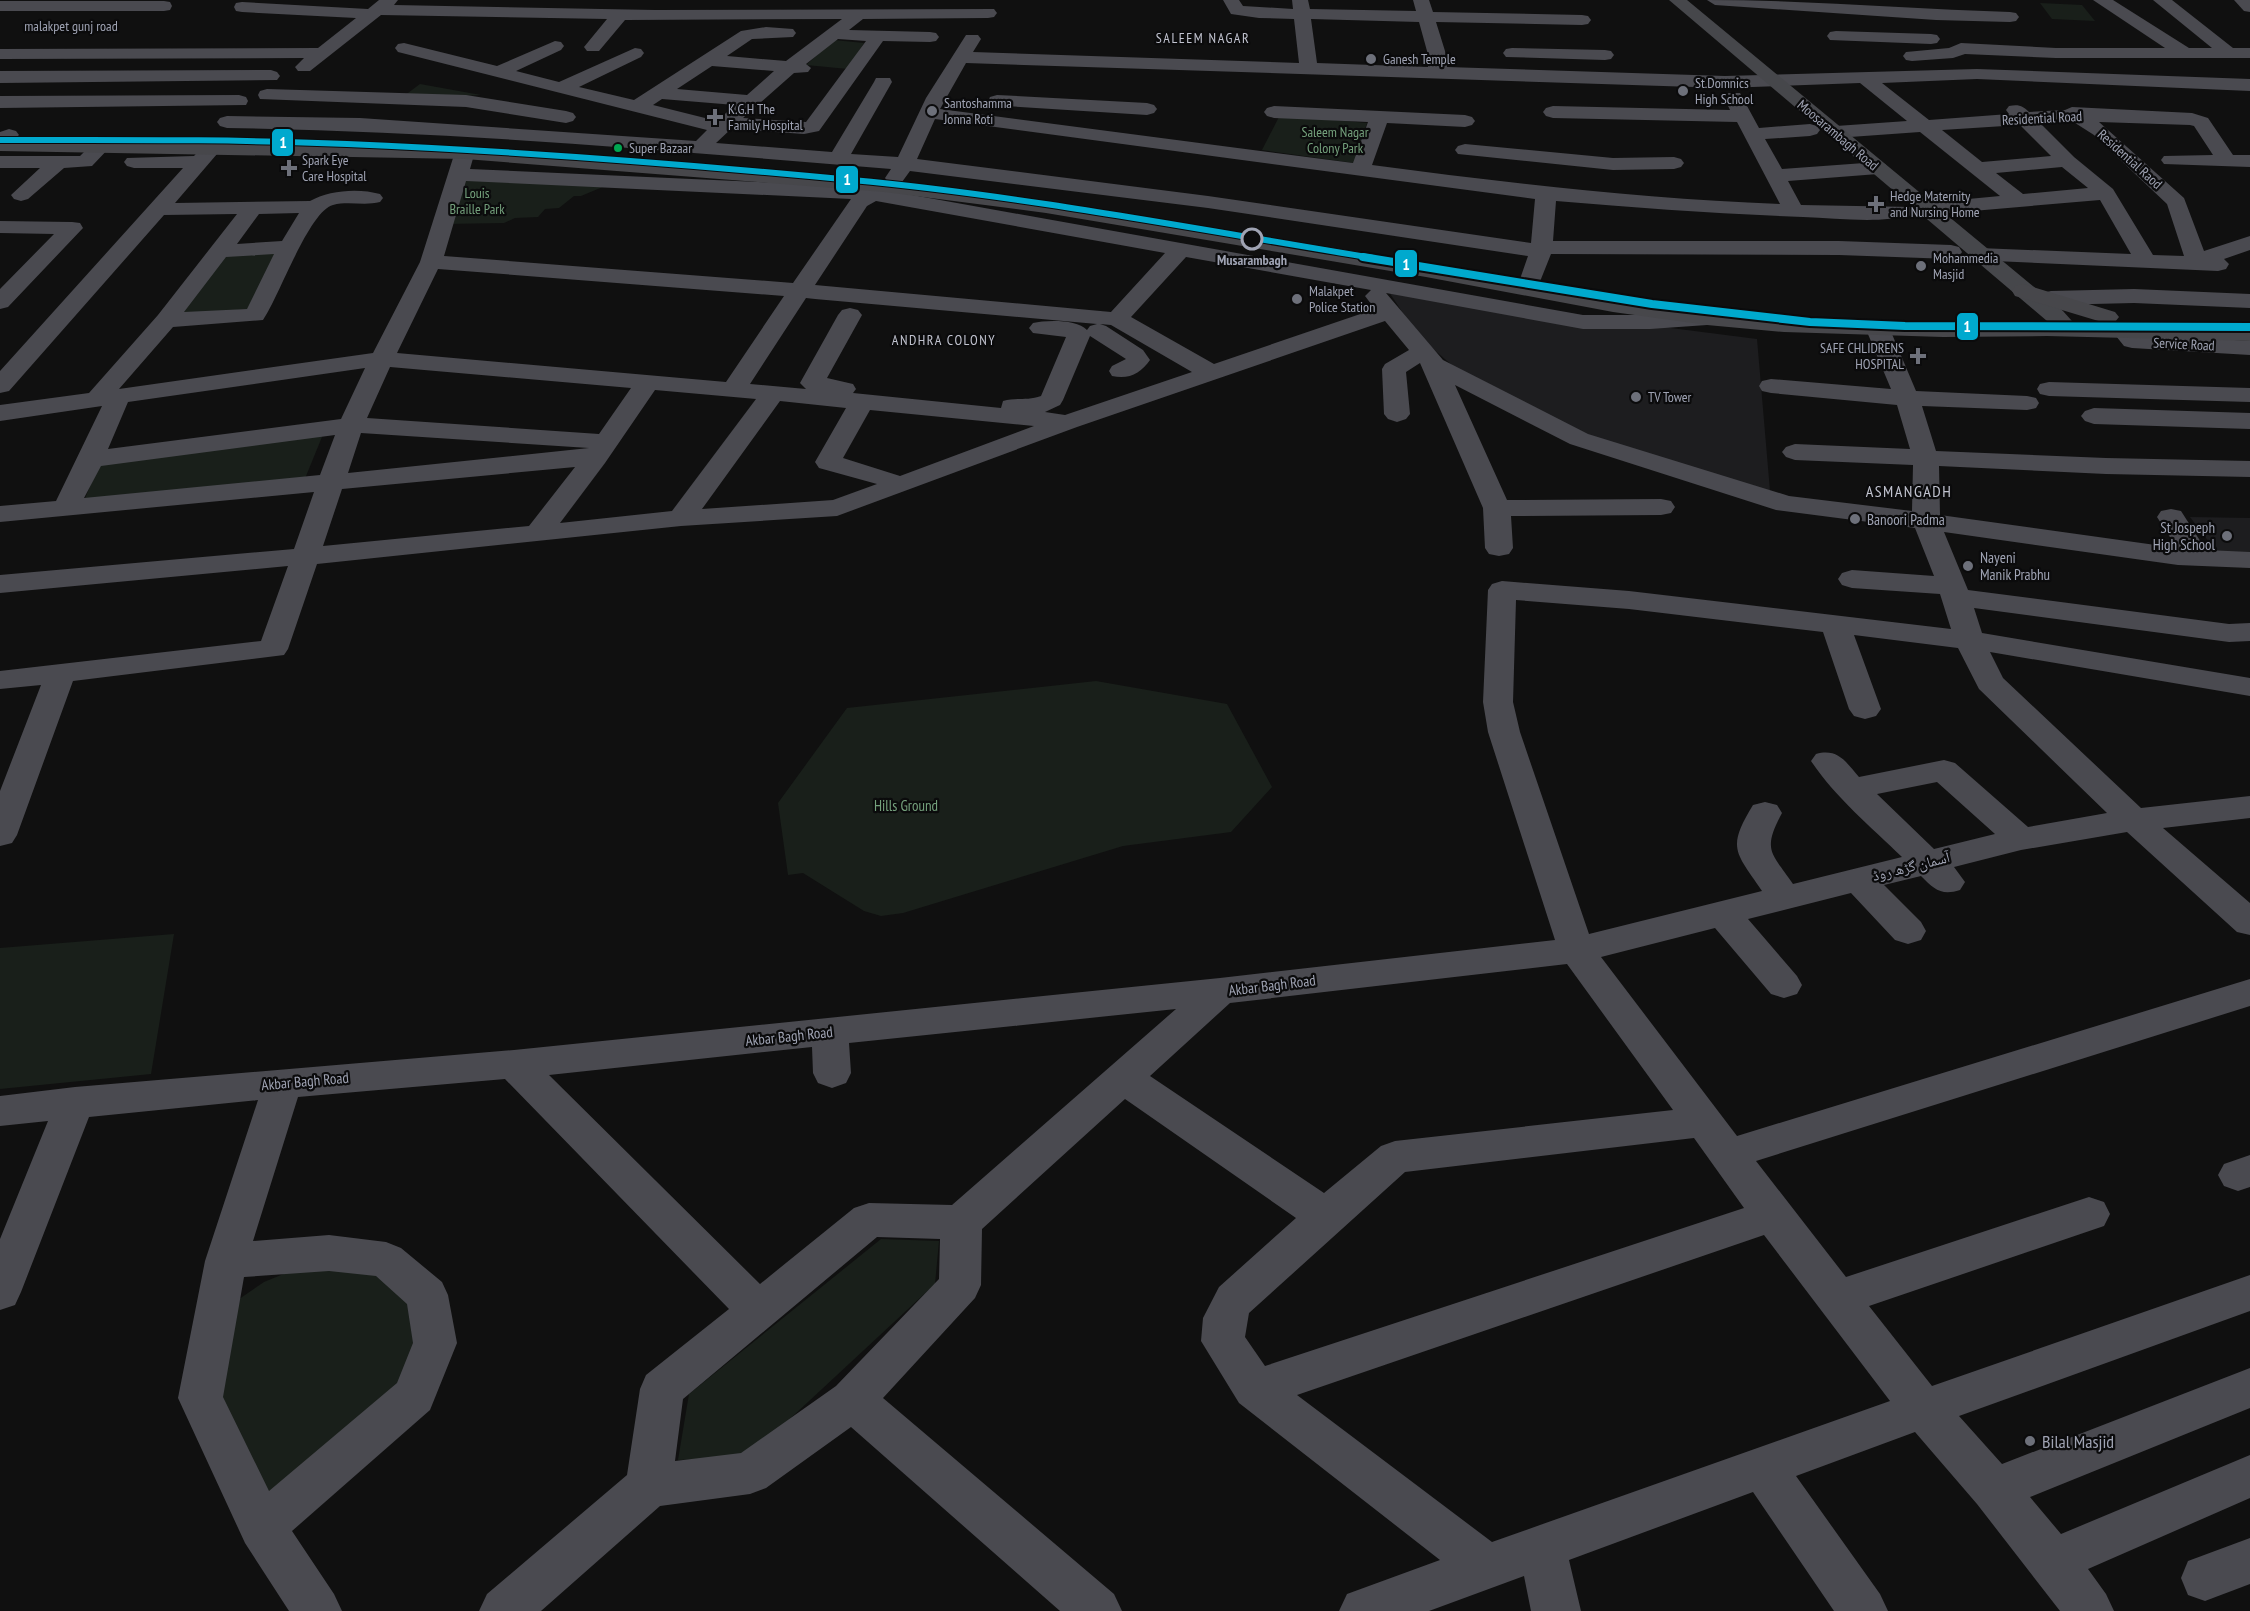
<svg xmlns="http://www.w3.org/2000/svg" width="2250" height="1611" viewBox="0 0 2250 1611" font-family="'PT Sans Narrow','Noto Naskh Arabic',sans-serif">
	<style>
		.built { fill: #1d1d1f }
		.green { fill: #191f1a }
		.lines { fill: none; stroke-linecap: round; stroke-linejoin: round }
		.minor { fill: #4a4a50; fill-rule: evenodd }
		.major { fill: #46474b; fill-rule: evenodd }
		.highway { fill: #47474b; fill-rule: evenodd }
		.metro-1-far1-casing { stroke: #0b0b0c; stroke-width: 8 }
		.metro-1-casing { stroke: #0b0b0c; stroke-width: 12 }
		.metro-1-far1 { stroke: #00a9ce; stroke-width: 6 }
		.metro-1 { stroke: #00a9ce; stroke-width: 8 }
		.poi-dot { fill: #6d707a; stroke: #0b0b0c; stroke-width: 2 }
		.bus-dot { fill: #00a651; stroke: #0b0b0c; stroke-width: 2 }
		.stop-dot { fill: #0b0b0c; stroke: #9fa3b3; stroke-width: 3 }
		.labels { text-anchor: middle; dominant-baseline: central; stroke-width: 4.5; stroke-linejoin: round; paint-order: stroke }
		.far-street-label { font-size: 14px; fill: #9fa3b3; stroke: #0b0b0c }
		.far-neighbourhood-label { font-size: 14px; letter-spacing: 1.5px; fill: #c1c3cf; stroke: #0b0b0c }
		.far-poi-label { font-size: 14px; fill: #9fa3b3; stroke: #0b0b0c; text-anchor: start }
		.far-park-label { font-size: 14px; fill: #74a07c; stroke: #0b0b0c }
		.bus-label { font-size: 14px; fill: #9fa3b3; stroke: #0b0b0c; text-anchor: start }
		.far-stop-label { font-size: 14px; font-weight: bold; fill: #9fa3b3; stroke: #0b0b0c }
		.poi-label { font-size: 15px; fill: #9fa3b3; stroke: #0b0b0c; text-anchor: start }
		.park-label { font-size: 15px; fill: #74a07c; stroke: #0b0b0c }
		.street-label { font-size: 15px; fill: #9fa3b3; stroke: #0b0b0c }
		.neighbourhood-label { font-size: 16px; letter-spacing: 1.5px; fill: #c1c3cf; stroke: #0b0b0c }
		.near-poi-label { font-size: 18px; fill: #9fa3b3; stroke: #0b0b0c; text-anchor: start }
		.line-badge { stroke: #0b0b0c; stroke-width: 2 }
		.badge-label { font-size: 16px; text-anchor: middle; font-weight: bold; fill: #fff }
	</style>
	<rect width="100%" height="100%" fill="#101010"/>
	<g class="built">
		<path d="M1389 292 1757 339 1770 491 1609 444 1555 421 1453 366 1418 336Z"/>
		<path d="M2190 517 2250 518V556L2219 555Z"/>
	</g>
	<g class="green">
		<path d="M2040 3 2082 5 2095 21 2052 19Z"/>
		<path d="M834 40 864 43 848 69 806 65Z"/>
		<path d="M420 84 481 95 400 99Z"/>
		<path d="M1280 115 1367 123 1354 163 1262 150Z"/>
		<path d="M462 178 605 186 581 196H574L559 208 545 209 538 217 515 218 504 223 444 224Z"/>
		<path d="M278 250 249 309 180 314 227 253Z"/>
		<path d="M324 432 304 481 84 501 99 464Z"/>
		<path d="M1096 681 1227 704 1272 787 1231 832 1123 846 903 913 881 916 864 911 803 873 788 875 778 803 847 708Z"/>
		<path d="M174 934 151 1074 0 1089V948Z"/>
		<path d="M881 1239 939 1241 935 1284 750 1456 678 1460 689 1394Z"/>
		<path d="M365 1264 398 1282 429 1354 267 1514 207 1394 226 1308 264 1282 303 1266Z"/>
	</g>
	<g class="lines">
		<g class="minor">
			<path d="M379 0H398L394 5 655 10 994 9 997 13 994 17 988 18 863 19 849 30 930 32 936 33 939 37 936 41 930 42 883 41 819 131 804 134 731 129 716 143 832 152 874 82 876 78H890L892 82 851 154 898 157 926 98 966 35H978L981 39 973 52 1299 63 1294 19 1259 18 1231 14 1223 0H1239L1243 6 1293 9 1292 0H1308L1310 9 1416 11 1413 0H1429L1433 12 1582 15 1588 16 1591 20 1588 24 1582 25 1436 22 1445 51 1447 67 1725 76 1977 69 2250 79V91L1977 79 1882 83 1929 120 2009 114 2006 110 2009 106C2019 104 2023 106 2029 112L2065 110 2072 107 2192 113 2208 118 2233 155H2250V167L2164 164 2161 160 2164 156 2213 155 2194 126 2190 125 2099 122 2184 198 2204 251 2250 236V250L2224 259 2229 264 2226 269 2218 271 1971 260 1968 255 1971 250 1979 248 2131 254 2100 200 1926 215 1919 213 1915 209 1919 205 1926 203 2000 196 1920 132 1836 138 1829 136 1826 132 1829 128 1836 126 1907 121 1860 83 1725 88 966 63 940 109 1353 163 1368 122 1274 118 1267 116 1264 112 1267 108 1274 106 1465 115 1472 117 1475 121 1472 125 1465 127 1387 123 1372 165C1508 183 1643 199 1780 204L1737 122 1553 118 1546 116 1543 112 1546 108 1553 106 1730 110 1724 97 1726 93H1740L1759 128 1810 124 1817 126 1820 130 1817 134 1810 136 1765 139 1782 169 1878 162 1885 164 1888 168 1885 172 1878 174 1788 181 1801 205 1912 207 1916 211 1912 215C1878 224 1838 218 1803 217 1720 214 1638 208 1556 201L1553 241H1839L1951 245 1959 247 1962 252 1959 257 1951 259 1839 255 1551 254 1539 284 1531 286 1523 284 1520 279 1528 256 1208 208 910 171 902 182H888L885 178 891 169C670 151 449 131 227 128L220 126 217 122 220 118 227 116 360 118 696 141 707 130 398 52 395 48 398 44 404 43 497 66 555 41 561 42 564 46 561 50 516 71 559 82 635 48 641 49 644 53 641 57 579 87 634 100 741 31 766 27 793 29 796 33 793 37 752 39 727 56 786 61 842 19 625 20 599 51H587L584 47 607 19 381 15 310 71H298L295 67 304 58 0 59V49L318 48 356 18 242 12 236 11 234 7 236 3 242 2 368 9ZM1311 19 1419 22 1427 51 1428 67 1317 63ZM838 39 866 41 806 122 743 118 794 73 808 72 811 68 806 64ZM712 66 774 71 747 95 677 89ZM662 99 735 105 717 121 653 105ZM935 119 1535 199 1531 243 1208 196 917 159ZM2072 121 2094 135 2167 204 2184 256 2153 255 2113 189 2074 157 2040 123ZM2020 125 2051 156 1982 162 1942 130ZM2062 167 2088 188 2023 194 1996 173Z"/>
			<path d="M1707 0C1808 0 1909 9 2010 12L2016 13 2019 17 2016 21 2010 22 1936 20 1715 5Z"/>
			<path d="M2093 0H2113L2189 48H2212L2153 0H2172L2233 48H2250V58H2056L1965 54 1953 58 1912 61 1906 60 1903 56 1906 52 1949 48 1961 43 2056 48H2165Z"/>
			<path d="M2234 0H2250V12L2244 11Z"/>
			<path d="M0 1H164L170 2 172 6 170 10 164 11H0Z"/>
			<path d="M1836 31 1931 34 1937 35 1940 39 1937 43 1931 44 1830 40 1827 36 1830 32Z"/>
			<path d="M1512 48 1605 50 1611 51 1614 55 1611 59 1605 60 1506 57 1503 53 1506 49Z"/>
			<path d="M271 70 277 72 280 76 277 80 0 83V71Z"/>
			<path d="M267 89 466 95 566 111 573 113 576 117 573 121 566 123 466 107 260 99 258 95 260 91Z"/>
			<path d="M239 95 246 97 248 101 246 105 0 108V96Z"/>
			<path d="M997 95 1147 103 1154 105 1157 109 1154 113 1147 115 990 105 988 101 990 97Z"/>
			<path d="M9 129 16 131 19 135 7 146 0 148V132Z"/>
			<path d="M101 140 108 142 111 146 92 166 64 168 28 199 21 201 14 199 11 195 40 168H0V156H80L94 142Z"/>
			<path d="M213 141 220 143 223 147 175 203 310 201C329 190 359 188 380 194L383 198 380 202C365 206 348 201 333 205 309 211 279 297 263 320L173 327 119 389 373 353 420 262 454 155 457 151H471L474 155 470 169 868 187 881 182 888 184 891 188 890 191 1583 315H1650L1707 311 1715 313 1719 318 1715 323 1707 325 1650 329H1583L1386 293 1443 360 1588 434 1789 496 1912 511 1913 465 1795 460 1786 457 1782 452 1786 447 1795 444 1910 449 1897 405 1771 393 1762 391 1759 386 1762 381 1771 379 1891 389 1865 327 1869 322 1877 320 1885 322 1889 327 1916 391 2027 396 2036 398 2039 403 2036 408 2027 410 1922 406 1936 451 2106 458 2250 461V477L2106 474 1939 466 1940 515 2177 548 2157 517 2161 511 2171 509 2181 511 2206 550 2250 552V568L2178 565 1944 532 1968 590 2229 624 2250 623V641L2229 642 1974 608 1982 633 2250 678V696L1990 652 2003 678 2141 808 2250 796V818L2163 828 2250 903V935L2237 932 2127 832 2021 850 1954 867 1965 882 1960 890C1941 896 1934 889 1921 876L1884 885 1921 922 1926 931 1921 940 1908 944 1895 940 1851 893 1748 919 1797 976 1802 985 1797 994 1784 998 1771 994 1715 928 1601 957 1737 1136 2250 979V1006L1756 1161 1846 1277 2089 1197 2104 1202 2110 1214 2104 1226 1869 1306 1932 1386 2250 1275V1311L1959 1416 2002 1464 2250 1368V1408L2030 1497 2061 1534 2250 1455V1498L2088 1569 2106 1594 2114 1611H2060L1977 1504 1915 1432 1796 1476 1880 1594 1888 1611H1834L1753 1492 1569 1560 1581 1611H1531L1524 1576 1429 1611H1339L1347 1594 1440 1560 1239 1403 1201 1341 1203 1318 1219 1287 1296 1218 1125 1099 982 1229 981 1285 975 1298 883 1398 1114 1594 1122 1611H1060L851 1427 766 1488 750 1494 660 1506 541 1611H479L487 1594 627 1475 640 1389 646 1375 729 1309 505 1079 298 1097 253 1241 329 1235 386 1242 401 1248 442 1282 448 1295 457 1343 430 1410 292 1531 334 1594 342 1611H289L245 1543 178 1398 205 1261 258 1100 89 1117 21 1292 15 1305 0 1310V1239L48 1121 0 1126V1096L75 1087 514 1050 1220 978 1555 940 1488 732 1483 702 1488 590 1492 584 1502 581 1629 591 1951 629 1940 594 1852 588 1842 585 1838 579 1842 573 1852 570 1934 576 1915 528 1776 510 1570 444 1455 385 1507 500 1661 499 1671 501 1675 507 1671 513 1661 515 1511 516 1513 548 1509 554 1499 556 1489 554 1485 548 1483 508 1420 363 1406 372 1410 414 1406 419 1397 422 1388 419 1384 414 1382 369 1385 364 1409 350 1385 321 1077 427 837 516 681 526 317 564 288 649 284 655 73 681 17 835 12 843 0 846V791L41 685 0 689V671L261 641 288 566 0 593V575L294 549 314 492 0 522V506L56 501 102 406 0 421V405L89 393 158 315 237 214 164 215 9 391 0 393V371L183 168H134L127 166 124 162 127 158 194 156 206 143ZM466 181 851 199 793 283 444 256ZM876 201 1165 253 1111 312 815 285 867 206ZM299 213 282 241 237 244 259 214ZM274 254 247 309 184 312 226 257ZM1186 257 1371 290 1365 296 1375 309 1214 364 1131 317ZM438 269 784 296 726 382 397 353ZM806 298 815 299 1097 324 1090 326 1087 330C1077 319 1046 320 1033 323L1029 328 1033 333 1066 337 1041 396C1028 401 1017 397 1003 401L1001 408 853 393 856 389 853 384 827 378 862 315 858 310 850 308 842 310 838 315 800 383 806 389 750 384ZM1100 324 1111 325 1192 372 1065 415 1045 412 1060 405 1063 400 1090 336 1126 359 1112 366 1109 371 1112 376C1129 380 1141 373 1150 360L1143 350 1106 326ZM390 367 631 388 599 434 367 418ZM365 368 341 419 108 449 128 402ZM655 390 756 399 672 511 560 523 605 463ZM780 401 846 408 815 462 819 468 877 484 833 500 702 509ZM870 410 1034 426 900 476 843 458ZM361 433 589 448 348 473ZM335 435 320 475 84 498 101 466ZM575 467 529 526 323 546 342 489ZM1516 600 1629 609 1823 632 1849 709 1854 716 1865 719 1876 716 1881 709 1854 635 1958 648 1979 689 2107 813 2028 827 1955 763 1944 760 1859 777C1846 762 1838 748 1816 754L1811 761C1835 797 1871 827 1902 857L1793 884C1771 852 1762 851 1782 813L1777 805 1765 802 1753 805C1726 849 1736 852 1762 891L1589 934 1520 732 1513 702ZM1937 782 1995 834 1934 849 1877 794ZM1567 964 1673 1110 1395 1141 1381 1146 1324 1193 1150 1076 1230 1003ZM1176 1009 952 1205 869 1203 854 1208 760 1284 549 1075 812 1047 813 1073 818 1083 832 1088 846 1083 851 1073 849 1043ZM1694 1138 1744 1208 1265 1366 1245 1337 1249 1313 1405 1172ZM1764 1235 1890 1401 1492 1542 1297 1395ZM877 1237 940 1239 939 1279 836 1386 741 1453 675 1461 683 1399ZM329 1271 376 1276 407 1304 413 1343 397 1383 269 1491 223 1397 244 1277Z"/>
			<path d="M1465 144 1613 158 1674 157 1681 159 1684 163 1681 167 1674 169 1613 170 1458 154 1455 150 1458 146Z"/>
			<path d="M0 221 72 222 80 223 83 228 8 307 0 309V289L54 234 0 233Z"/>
			<path d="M2134 289 2250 294V308L2134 303 2051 305 2043 303 2040 298 2043 293 2051 291Z"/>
			<path d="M2124 324 2132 326 2139 334 2250 341V355L2132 348 2124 346 2112 331 2116 326Z"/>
			<path d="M2049 382 2250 388V402L2049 396 2040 394 2037 389 2040 384Z"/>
			<path d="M2094 408 2250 413V429L2094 424 2085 421 2081 416 2085 411Z"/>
			<path d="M2250 1155V1187L2238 1191 2224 1186 2218 1175 2224 1164Z"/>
			<path d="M2250 1538V1584L2205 1601 2188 1595 2181 1578 2188 1561Z"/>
		</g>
		<path class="major" d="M1669 0H1687L2063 311 2080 330 2076 335C2061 339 2056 331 2047 321Z"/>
		<path class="highway" d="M0 139 465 147 884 180 1046 201 1426 263 1613 298 1707 311 1784 318 1943 323H2105L2015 296 2012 291 2015 286 2023 284 2115 312 2119 317 2115 322 2109 323 2250 327V341L2047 336 1943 337 1784 332 1707 325 1613 312 1426 277 1046 213 884 192 465 159 0 151Z"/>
		<g class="metro-1-far1-casing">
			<path id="metro-1-far1" d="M0 140C116 140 231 139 347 144 515 151 684 164 852 180 1026 196 1200 230 1373 258"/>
		</g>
		<g class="metro-1-casing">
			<path id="metro-1" d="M1363 257 1652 304 1810 322 1905 326 2250 327"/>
		</g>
		<use href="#metro-1-far1" class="metro-1-far1"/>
		<use href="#metro-1" class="metro-1"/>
	</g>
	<g class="poi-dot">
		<circle cx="1371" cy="59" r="6"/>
		<circle cx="1683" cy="91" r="6"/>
		<circle cx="932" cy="111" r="6"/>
		<path d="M712 108h6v6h6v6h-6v6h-6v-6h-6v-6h6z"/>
		<path d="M286 159h6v6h6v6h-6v6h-6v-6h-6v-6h6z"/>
		<path d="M1873 195h6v6h6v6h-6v6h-6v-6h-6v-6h6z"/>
		<circle cx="1921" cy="266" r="6"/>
		<circle cx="1297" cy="299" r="6"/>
		<path d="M1915 347h6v6h6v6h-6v6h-6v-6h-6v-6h6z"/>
		<circle cx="1636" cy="397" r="6"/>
		<circle cx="1855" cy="519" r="6"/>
		<circle cx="2227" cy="536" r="6"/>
		<circle cx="1968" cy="566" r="6"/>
		<circle cx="2030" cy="1441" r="6"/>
	</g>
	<circle class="bus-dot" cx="618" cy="148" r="5"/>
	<circle class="stop-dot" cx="1252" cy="239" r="10"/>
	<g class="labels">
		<g class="far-street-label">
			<text x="71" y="26">malakpet gunj road</text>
			<text transform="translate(2042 118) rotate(-3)">Residential Road</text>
			<text transform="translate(1838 135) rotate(40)">Moosarambagh Road</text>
			<text transform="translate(2130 159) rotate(42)">Residential Raod</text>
			<text transform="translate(2184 344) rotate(3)">Service Road</text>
		</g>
		<g class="far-neighbourhood-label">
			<text x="1203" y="38">SALEEM NAGAR</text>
			<text x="944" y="340">ANDHRA COLONY</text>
		</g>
		<g class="far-poi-label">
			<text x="1383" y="59">Ganesh Temple</text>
			<text x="1695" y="83">St.Domnics<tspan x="1695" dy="16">High School</tspan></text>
			<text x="944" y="103">Santoshamma<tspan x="944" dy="16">Jonna Roti</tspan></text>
			<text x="728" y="109">K.G.H The<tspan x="728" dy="16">Family Hospital</tspan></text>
			<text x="302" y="160">Spark Eye<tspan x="302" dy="16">Care Hospital</tspan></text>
			<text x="1890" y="196">Hedge Maternity<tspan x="1890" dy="16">and Nursing Home</tspan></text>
			<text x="1933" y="258">Mohammedia<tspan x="1933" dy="16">Masjid</tspan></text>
			<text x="1309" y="291">Malakpet<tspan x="1309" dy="16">Police Station</tspan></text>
			<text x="1904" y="348" text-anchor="end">SAFE CHLIDRENS<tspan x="1904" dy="16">HOSPITAL</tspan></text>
			<text x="1648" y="397">TV Tower</text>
		</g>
		<g class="far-park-label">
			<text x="1335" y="132">Saleem Nagar<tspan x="1335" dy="16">Colony Park</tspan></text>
			<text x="477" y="193">Louis<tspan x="477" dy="16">Braille Park</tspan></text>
		</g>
		<g class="bus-label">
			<text x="629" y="148">Super Bazaar</text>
		</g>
		<g class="far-stop-label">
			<text x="1252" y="260">Musarambagh</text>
		</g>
		<g class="poi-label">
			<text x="1867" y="519">Banoori Padma</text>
			<text x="2215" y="527" text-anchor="end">St Jospeph<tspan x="2215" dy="17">High School</tspan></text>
			<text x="1980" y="557">Nayeni<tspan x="1980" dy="17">Manik Prabhu</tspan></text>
		</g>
		<g class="park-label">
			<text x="906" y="805">Hills Ground</text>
		</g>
		<g class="street-label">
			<text transform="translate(1911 866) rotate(-14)">آسمان گڑھ روڈ</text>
			<text transform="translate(1272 985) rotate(-7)">Akbar Bagh Road</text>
			<text transform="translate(789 1036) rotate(-6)">Akbar Bagh Road</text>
			<text transform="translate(305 1081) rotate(-5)">Akbar Bagh Road</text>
		</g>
		<g class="neighbourhood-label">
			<text x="1909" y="491">ASMANGADH</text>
		</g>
		<g class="near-poi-label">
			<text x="2042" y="1441">Bilal Masjid</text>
		</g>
	</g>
	<g class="line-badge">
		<rect x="271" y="128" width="23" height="29" rx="6" fill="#00a9ce"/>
		<rect x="835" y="165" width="24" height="29" rx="6" fill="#00a9ce"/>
		<rect x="1394" y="249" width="24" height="29" rx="6" fill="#00a9ce"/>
		<rect x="1956" y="312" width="23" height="29" rx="6" fill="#00a9ce"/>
	</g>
	<g class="badge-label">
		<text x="283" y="148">1</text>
		<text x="847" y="185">1</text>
		<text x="1406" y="270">1</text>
		<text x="1967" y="332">1</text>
	</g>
</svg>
